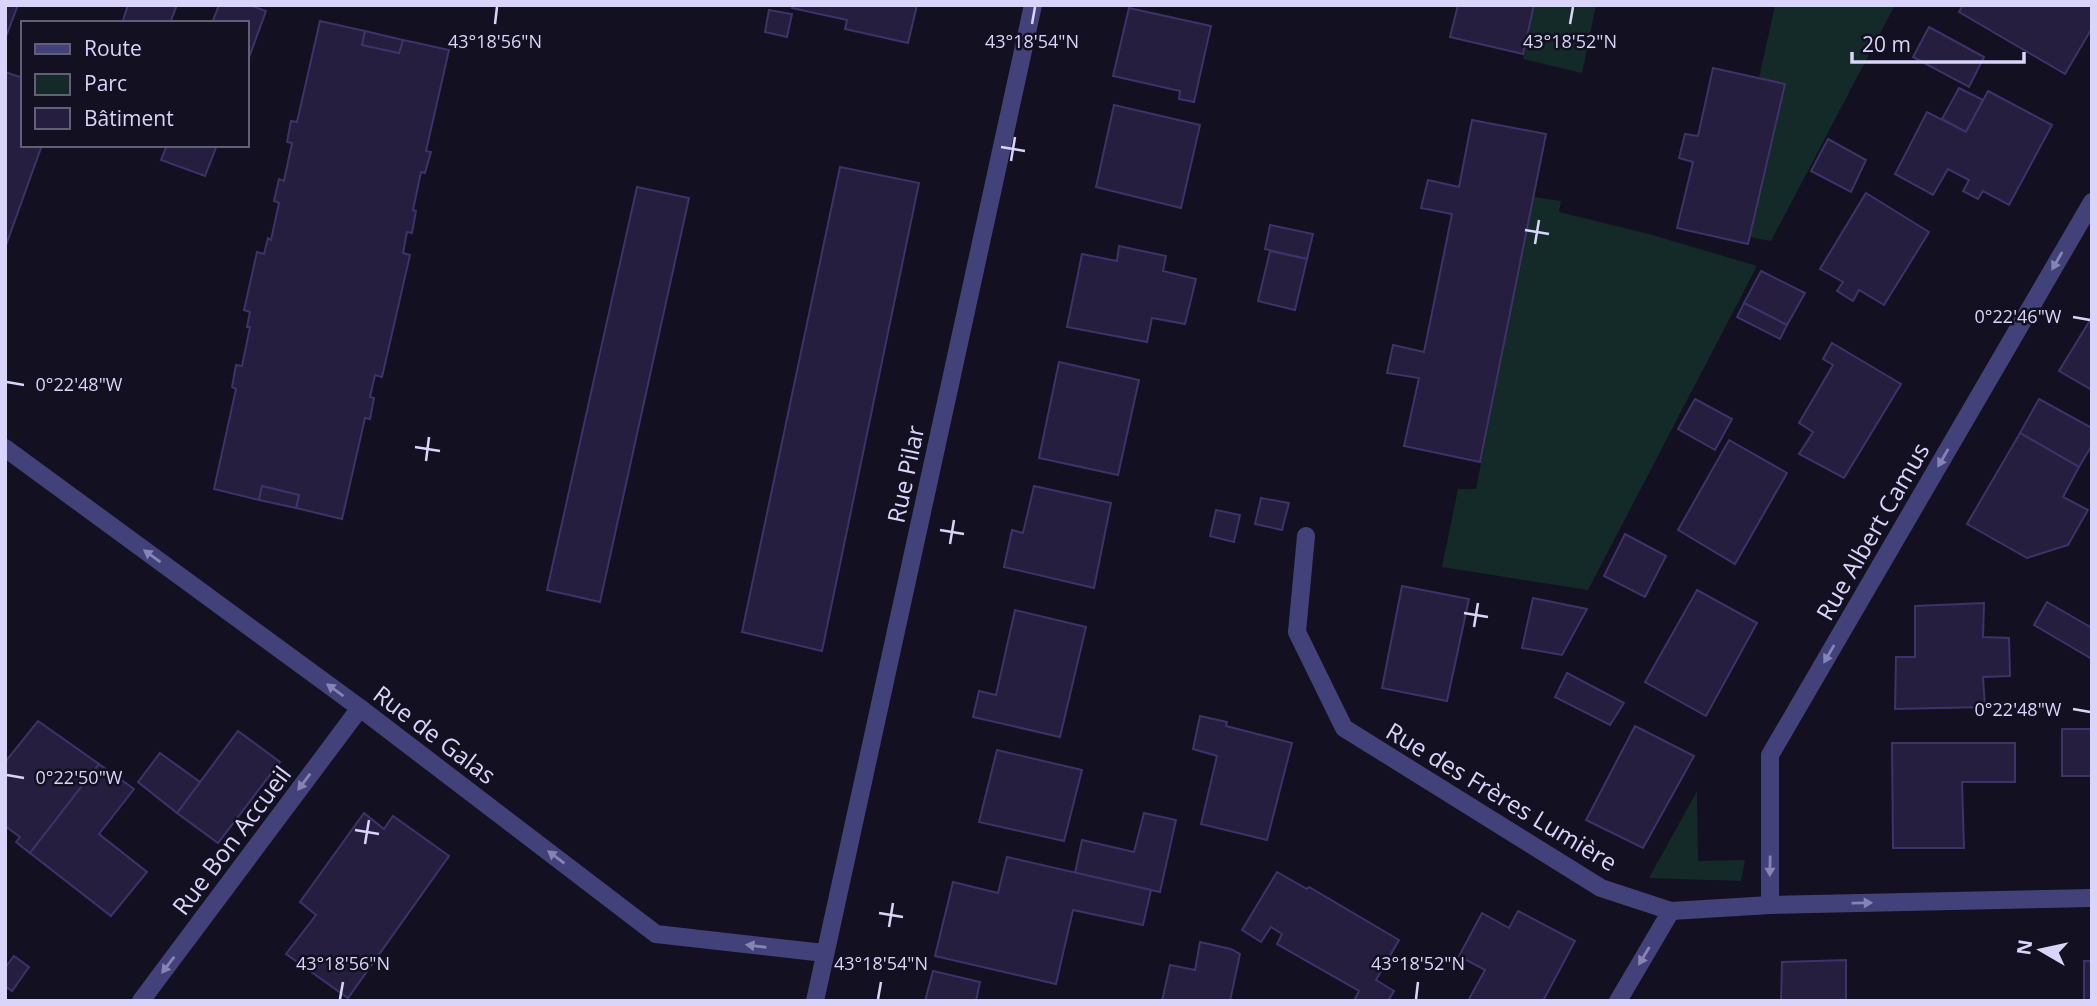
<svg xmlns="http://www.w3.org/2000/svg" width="2097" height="1006" viewBox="0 0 2097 1006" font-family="'Open Sans',sans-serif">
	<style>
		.green { fill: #142a29 }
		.building { fill: #251e3f; stroke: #3e3368; stroke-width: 2 }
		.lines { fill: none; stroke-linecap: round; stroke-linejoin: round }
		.street { stroke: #43417a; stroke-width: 18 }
		.oneway { fill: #8684b4 }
		.ticks { fill: none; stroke: #d9d5fa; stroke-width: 2.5 }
		.labels { text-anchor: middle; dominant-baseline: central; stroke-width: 5; stroke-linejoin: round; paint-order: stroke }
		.street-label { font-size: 24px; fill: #d9d5fa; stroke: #131021 }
		.ticks-label { font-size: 18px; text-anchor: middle; fill: #d9d5fa; stroke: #131021; stroke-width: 5; stroke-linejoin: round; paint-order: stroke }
	</style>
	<rect width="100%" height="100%" fill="#131021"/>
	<g class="green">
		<path d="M1534 5H1596L1582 73 1523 59Z"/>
		<path d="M1775 5H1895L1771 241 1750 237 1785 85 1759 78Z"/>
		<path d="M1533 197 1561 201 1559 212 1649 234 1757 266 1588 590 1442 567 1458 489H1476Z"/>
		<path d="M1697 791 1698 861 1745 860 1741 881 1649 878Z"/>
	</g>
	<g class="building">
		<path d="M5 5H18L5 39Z"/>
		<path d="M128 5H177L170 23H122Z"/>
		<path d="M219 5H249L266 11 247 63V23H212Z"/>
		<path d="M793 5H917L908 43 845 29 847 20 792 8Z"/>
		<path d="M1458 5H1534L1523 54 1450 37Z"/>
		<path d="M1963 5H2092V28L2065 74 1959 12Z"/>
		<path d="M1129 8 1211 26 1194 102 1179 99 1180 91 1113 76Z"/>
		<path d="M769 10 792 14 787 37 765 32Z"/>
		<path d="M320 21 365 31 362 45 399 53 403 40 449 50 426 151 431 152 425 173 421 172 413 210 416 211 412 233 407 232 403 253 410 255 382 377 375 375 370 397 374 398 370 419 365 418 342 519 296 508 299 495 262 486 259 500 214 489 236 389 232 387 236 365 242 366 250 327H247L250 312 244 310 257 252 264 254 268 238 271 240 279 203 274 201 279 179 284 181 292 143 287 142 291 121 297 122Z"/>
		<path d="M1929 27 1984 57 1969 87 1913 57Z"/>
		<path d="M365 31 403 40 399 53 362 45Z"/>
		<path d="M1713 68 1785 84 1748 244 1677 228 1693 162 1679 158 1685 134 1698 136Z"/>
		<path d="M5 72 23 78V145H42L5 248Z"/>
		<path d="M1959 88 1983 100 1966 132 1942 119Z"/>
		<path d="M1988 91 2052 125 2009 205 1983 191 1978 199 1963 191 1969 180 1948 169 1933 195 1895 174 1927 112 1966 132Z"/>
		<path d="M1114 105 1200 125 1181 208 1096 187Z"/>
		<path d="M1472 120 1546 134 1480 462 1404 446 1419 378 1387 373 1393 345 1424 352 1452 214 1421 208 1428 180 1459 187Z"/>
		<path d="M1828 139 1866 160 1851 192 1811 171Z"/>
		<path d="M167 145H217L205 176 161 160Z"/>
		<path d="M840 167 919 183 822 651 742 632Z"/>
		<path d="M637 187 689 198 600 602 547 590Z"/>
		<path d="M1866 193 1929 232 1884 305 1859 290 1853 301 1837 291 1843 282 1820 269Z"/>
		<path d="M1270 225 1313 234 1307 259 1265 249Z"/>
		<path d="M1119 246 1166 256 1163 271 1196 279 1185 324 1152 318 1147 342 1067 327 1082 254 1117 261Z"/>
		<path d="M1270 251 1307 259 1295 310 1258 301Z"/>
		<path d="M1761 271 1805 293 1787 325 1744 303Z"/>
		<path d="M1744 303 1787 325 1780 339 1737 317Z"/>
		<path d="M2092 317V390L2059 371Z"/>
		<path d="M1832 343 1901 384 1844 478 1799 454 1813 432 1799 423 1833 365 1823 359Z"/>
		<path d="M1059 362 1139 380 1118 475 1039 458Z"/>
		<path d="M1695 399 1732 419 1715 450 1678 429Z"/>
		<path d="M2039 399 2092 428V445L2079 467 2020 433Z"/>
		<path d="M2020 433 2079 467 2063 497 2088 510 2068 545 2027 558 1967 524Z"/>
		<path d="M1729 440 1787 473 1735 564 1678 530Z"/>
		<path d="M262 486 299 495 296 508 259 500Z"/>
		<path d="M1034 486 1111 503 1094 588 1004 567 1012 530 1023 533Z"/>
		<path d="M1261 498 1289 503 1282 530 1255 524Z"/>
		<path d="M1216 510 1240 515 1234 542 1210 536Z"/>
		<path d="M1625 534 1666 556 1645 597 1604 576Z"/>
		<path d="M1402 586 1469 599 1447 701 1382 688Z"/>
		<path d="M1697 590 1757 623 1706 716 1645 682Z"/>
		<path d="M1533 598 1587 609 1562 655 1522 648Z"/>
		<path d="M2047 602 2092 628V659L2034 625Z"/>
		<path d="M1984 603 1983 637 2009 638 2010 676 1983 677 1985 707 1895 709 1896 657H1915V606Z"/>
		<path d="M1015 610 1086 627 1060 737 973 717 979 691 996 695Z"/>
		<path d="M1567 673 1624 703 1610 725 1555 697Z"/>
		<path d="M1200 716 1227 722 1226 726 1292 743 1267 840 1201 824 1217 756 1193 749Z"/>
		<path d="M38 721 99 764 30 853 16 842 20 837 5 826V762Z"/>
		<path d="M1635 726 1694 756 1643 848 1586 820Z"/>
		<rect x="2062" y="729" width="30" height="47"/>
		<path d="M238 731 280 762 218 843 177 813Z"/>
		<path d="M1892 743H2015V782H1962L1964 848H1893Z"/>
		<path d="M997 750 1082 770 1064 841 979 822Z"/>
		<path d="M160 753 200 782 177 813 138 782Z"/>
		<path d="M99 764 134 789 99 834 147 872 111 916 30 853Z"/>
		<path d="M364 813 384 829 393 816 449 856 348 998 286 954 316 915 300 902Z"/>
		<path d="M1144 813 1176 820 1160 892 1075 873 1082 840 1134 852Z"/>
		<path d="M1007 857 1151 890 1143 925 1073 910 1056 984 935 956 953 882 998 893Z"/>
		<path d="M1277 872 1307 889 1309 887 1399 940 1376 980 1394 991 1388 1001H1354L1359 991 1277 944 1282 934 1271 927 1261 942 1242 930Z"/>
		<path d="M1518 911 1575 941 1543 1001H1468L1485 970 1459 956 1482 913 1509 928Z"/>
		<path d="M1200 942 1231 949 1240 954 1230 1001H1162L1170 965 1195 970Z"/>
		<path d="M14 956 29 967 12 991 5 986V968Z"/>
		<path d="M1846 960V1001H1781L1782 962Z"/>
		<rect x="2084" y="961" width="8" height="40"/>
		<path d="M933 971 980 982 976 1001H925Z"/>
	</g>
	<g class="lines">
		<g class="street">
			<path d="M5 448 360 708 656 934 824 953"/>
			<path d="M1306 536 1297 632 1344 728 1601 888 1671 911 1770 905 2092 898"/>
			<path d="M1770 905V755L2092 202"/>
			<path d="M141 1001 360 708"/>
			<path d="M815 1001 1033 5"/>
			<path d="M1618 1001 1671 911"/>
		</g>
	</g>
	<defs><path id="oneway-solid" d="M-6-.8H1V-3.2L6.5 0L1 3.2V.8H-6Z" transform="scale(1.75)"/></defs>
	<g class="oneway">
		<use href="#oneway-solid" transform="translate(2057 261) rotate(120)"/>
		<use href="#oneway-solid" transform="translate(1943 458) rotate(120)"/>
		<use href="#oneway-solid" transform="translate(152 556) rotate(-144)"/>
		<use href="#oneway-solid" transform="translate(1829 654) rotate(120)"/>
		<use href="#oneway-solid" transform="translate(335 690) rotate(-144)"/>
		<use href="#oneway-solid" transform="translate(304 782) rotate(127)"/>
		<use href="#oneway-solid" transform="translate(556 857) rotate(-143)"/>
		<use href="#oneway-solid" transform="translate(1770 866) rotate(91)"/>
		<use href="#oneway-solid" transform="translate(1862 903) rotate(-1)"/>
		<use href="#oneway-solid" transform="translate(756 946) rotate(-173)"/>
		<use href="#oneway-solid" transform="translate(1644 956) rotate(121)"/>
		<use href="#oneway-solid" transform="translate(168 965) rotate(127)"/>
	</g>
	<path class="ticks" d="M495 24 497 7M1032 24 1035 7M1570 24 1573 7M1001 147 1025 151M1011 161 1015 137M1525 230 1549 234M1535 244 1539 220M2073 317 2090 320M7 382 24 385M415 447 440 451M426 461 429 437M940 530 964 534M950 544 954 520M1464 613 1488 617M1474 627 1478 603M2073 709 2090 712M7 775 24 778M355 830 379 834M365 844 369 820M879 913 903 917M889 927 893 903M340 999 343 982M878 999 881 982M1416 999 1418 982"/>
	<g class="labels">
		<g class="street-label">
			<text transform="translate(905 474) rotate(-78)">Rue Pilar</text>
			<text transform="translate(1872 531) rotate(-60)">Rue Albert Camus</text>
			<text transform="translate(435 734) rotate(37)">Rue de Galas</text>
			<text transform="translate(1502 796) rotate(31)">Rue des Frères Lumière</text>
			<text transform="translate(231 840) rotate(-53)">Rue Bon Accueil</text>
		</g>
	</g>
	<g class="ticks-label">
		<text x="495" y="48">43°18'56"N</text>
		<text x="1032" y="48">43°18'54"N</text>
		<text x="1570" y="48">43°18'52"N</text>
		<text x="2018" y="323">0°22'46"W</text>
		<text x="79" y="391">0°22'48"W</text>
		<text x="2018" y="716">0°22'48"W</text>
		<text x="79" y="784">0°22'50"W</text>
		<text x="343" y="970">43°18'56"N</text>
		<text x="881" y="970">43°18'54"N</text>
		<text x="1418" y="970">43°18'52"N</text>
	</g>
	<rect width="2097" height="1006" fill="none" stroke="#d9d5fa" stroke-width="14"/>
	<rect x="21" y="21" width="228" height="126" fill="#131021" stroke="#625f78" stroke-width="2"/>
	<rect x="35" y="44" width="35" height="10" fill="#43417a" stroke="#625f78" stroke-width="2"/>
	<text x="84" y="56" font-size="21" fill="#d9d5fa">Route</text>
	<rect x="35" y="74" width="35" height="21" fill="#142a29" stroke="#625f78" stroke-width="2"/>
	<text x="84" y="91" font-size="21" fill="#d9d5fa">Parc</text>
	<rect x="35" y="108" width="35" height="21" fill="#251e3f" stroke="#625f78" stroke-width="2"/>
	<text x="84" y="126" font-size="21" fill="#d9d5fa">Bâtiment</text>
	<g transform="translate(2041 950) rotate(279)" stroke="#131021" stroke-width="5" paint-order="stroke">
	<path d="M0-5L12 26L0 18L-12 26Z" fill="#d9d5fa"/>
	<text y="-10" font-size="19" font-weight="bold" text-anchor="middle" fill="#d9d5fa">N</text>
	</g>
	<path d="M1852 52v10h172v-10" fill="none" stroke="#d9d5fa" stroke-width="3.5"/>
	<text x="1862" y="52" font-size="21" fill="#d9d5fa" stroke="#131021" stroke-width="5" paint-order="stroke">20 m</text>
</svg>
